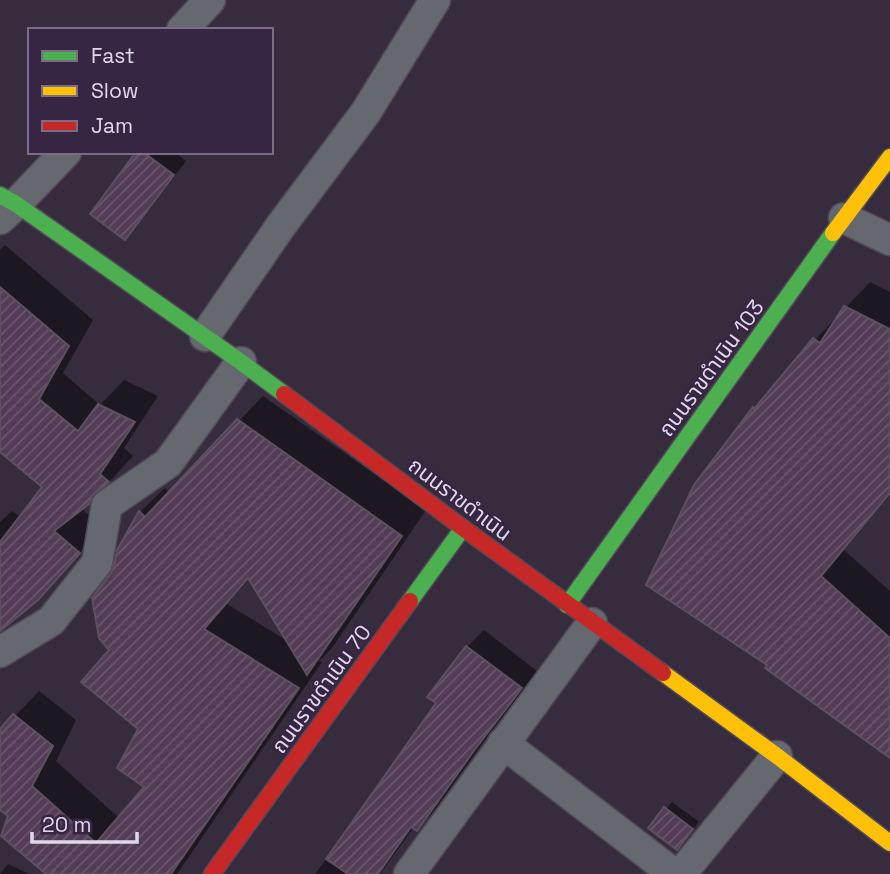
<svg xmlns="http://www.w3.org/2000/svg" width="890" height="874" viewBox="0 0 890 874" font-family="'Space Grotesk','Noto Sans Thai',sans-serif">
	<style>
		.shadow { fill: #0007; fill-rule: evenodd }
		.building { fill: url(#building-hatch); stroke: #5c515f; stroke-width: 2 }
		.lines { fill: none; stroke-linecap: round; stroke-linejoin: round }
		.street-casing { stroke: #514957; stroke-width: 33 }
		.fast-casing { stroke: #514957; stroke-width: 19 }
		.slow-casing { stroke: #514957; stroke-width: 19 }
		.jam-casing { stroke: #514957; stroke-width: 19 }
		.street { stroke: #66686f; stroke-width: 30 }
		.fast { stroke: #4caf50; stroke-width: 16 }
		.slow { stroke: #ffc107; stroke-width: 16 }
		.jam { stroke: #c62828; stroke-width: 16 }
		.labels { text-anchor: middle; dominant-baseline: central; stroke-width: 5; stroke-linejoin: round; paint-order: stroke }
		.street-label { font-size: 21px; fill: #e2d8ec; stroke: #372544 }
	</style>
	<defs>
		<pattern id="building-hatch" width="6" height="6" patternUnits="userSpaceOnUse" patternTransform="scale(1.75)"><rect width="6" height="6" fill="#533c56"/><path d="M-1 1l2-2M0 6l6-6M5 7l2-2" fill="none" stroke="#6b576e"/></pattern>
	</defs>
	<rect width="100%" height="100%" fill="#362c3d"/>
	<g class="shadow">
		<path d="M139 152H175L186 161 138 224 125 238Z"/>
		<path d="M5 245 93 320 63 373 100 405 124 380 158 396 124 448 133 456 114 477 81 508 103 528 62 573 37 599 0 629V522L12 511 21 517 44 486 0 450V250Z"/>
		<path d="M870 282 890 292V495L844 550 890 591V756L770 665 696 486 754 408 769 394 815 340Z"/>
		<path d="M263 396 426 510 332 648 319 661 322 662 177 874H48L10 816 0 808V732L39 691 76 720 56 761 119 818 147 787 140 729 111 650 113 574 119 550 140 512 165 488 170 493ZM250 578 289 642 227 604Z"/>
		<path d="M484 630 537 671 490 733 433 812 416 829 414 827 380 874H315L439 703 430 696 467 647Z"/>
		<path d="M672 802 699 822 683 842 650 828Z"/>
		<path d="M8 864 29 874H0Z"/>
	</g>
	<g class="building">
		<path d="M136 152H143L174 175 125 240 90 214Z"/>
		<path d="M0 287 69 346 39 399 78 431 98 404 135 422 100 474 109 482 93 495 89 504 54 531 80 553 38 600 0 631V542L42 487 0 452Z"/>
		<path d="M844 306 890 329V493L821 576 890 638V758L765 668 767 665 646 585 694 485 753 407 754 409 813 338 820 343Z"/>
		<path d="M237 419 402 536 307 675 248 578 204 629 299 688 171 874H46L1 836 8 816 0 810V729L13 714 53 746 32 786 96 843 144 787 117 768 138 729 81 682 109 650 99 638 92 598 111 573 114 566 117 550 139 511 145 517Z"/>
		<path d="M466 646 522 688 473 752 417 831 411 827 378 874H348L326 859 436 703 427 697Z"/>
		<path d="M664 807 693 829 677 850 648 828Z"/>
	</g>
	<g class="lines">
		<g class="street-casing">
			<g id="street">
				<path d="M182 30 210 0"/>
				<path d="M844 218 890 240"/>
				<path d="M0 219 16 204 66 152"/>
				<path d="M205 336 280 227 366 112 435 0"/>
				<path d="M0 652 51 621 97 563 107 505 168 463 241 362"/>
				<path d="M503 743 674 874"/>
				<path d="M409 874 592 623"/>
				<path d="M681 874 777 756"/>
			</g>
		</g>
		<g class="fast-casing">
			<g id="fast">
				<path d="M0 195 16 204 241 362 284 394"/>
				<path d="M410 601 463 528"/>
				<path d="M567 605 833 233"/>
			</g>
		</g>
		<g class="slow-casing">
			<g id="slow">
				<path d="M833 233 890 157"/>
				<path d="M663 673 777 756 890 843"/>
			</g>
		</g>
		<g class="jam-casing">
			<g id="jam">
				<path d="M284 394 463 528 663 673"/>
				<path d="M212 874 410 601"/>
			</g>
		</g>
		<use href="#street" class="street"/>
		<use href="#fast" class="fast"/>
		<use href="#slow" class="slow"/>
		<use href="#jam" class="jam"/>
	</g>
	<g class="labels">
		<g class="street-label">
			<text transform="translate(711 368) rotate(-54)">ถนนราขดำเนิน 103</text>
			<text transform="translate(460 499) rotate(37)">ถนนราขดำเนิน</text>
			<text transform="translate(321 689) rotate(-54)">ถนนราขดำเนิน 70</text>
		</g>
	</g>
	<rect x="28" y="28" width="245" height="126" fill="#372544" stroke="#7b6d87" stroke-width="2"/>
	<rect x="42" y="51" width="35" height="10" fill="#4caf50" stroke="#7b6d87" stroke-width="2"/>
	<text x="91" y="63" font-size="21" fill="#e2d8ec">Fast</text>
	<rect x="42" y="86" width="35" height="10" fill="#ffc107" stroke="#7b6d87" stroke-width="2"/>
	<text x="91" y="98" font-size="21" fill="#e2d8ec">Slow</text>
	<rect x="42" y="121" width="35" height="10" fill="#c62828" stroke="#7b6d87" stroke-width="2"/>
	<text x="91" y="133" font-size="21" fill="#e2d8ec">Jam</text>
	<path d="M32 832v10h105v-10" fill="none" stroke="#e2d8ec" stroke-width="3.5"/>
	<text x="42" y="832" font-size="21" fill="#e2d8ec" stroke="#372544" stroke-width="5" paint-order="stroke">20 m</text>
</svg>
